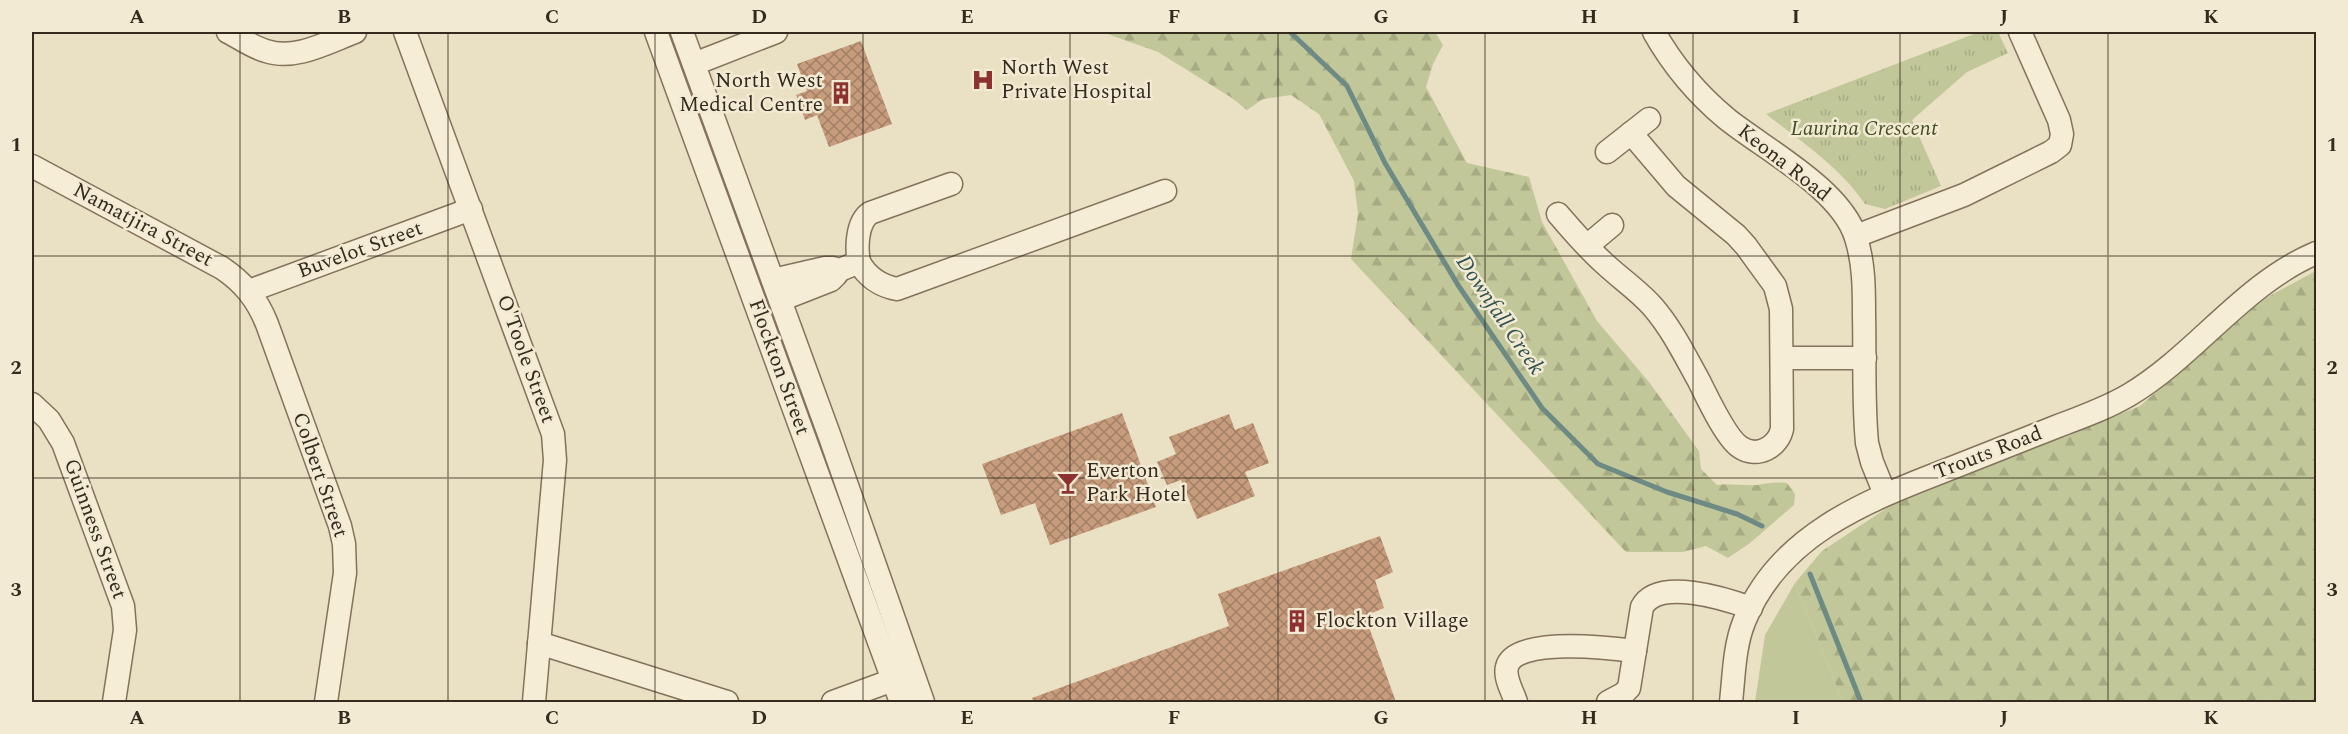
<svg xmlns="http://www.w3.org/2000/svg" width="2348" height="734" viewBox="0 0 2348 734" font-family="Spectral,serif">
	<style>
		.green { fill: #c1c798 }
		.forest { fill: url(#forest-firs) }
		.park { fill: url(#park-tufts) }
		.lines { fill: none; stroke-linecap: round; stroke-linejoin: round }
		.stream { stroke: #6d8b84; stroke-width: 5 }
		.building { fill: url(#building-cross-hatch) }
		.minor-casing { stroke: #83725c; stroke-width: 25 }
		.minor { stroke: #f6edd6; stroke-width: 22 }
		.grid { fill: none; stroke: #342a1e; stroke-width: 1.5; stroke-opacity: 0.55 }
		.labels { text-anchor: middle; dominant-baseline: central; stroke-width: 5; stroke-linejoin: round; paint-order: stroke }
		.poi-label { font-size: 21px; fill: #342a1e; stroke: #f2ead2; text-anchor: start }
		.park-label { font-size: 21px; font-style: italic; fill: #444f27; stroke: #f2ead2 }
		.street-label { font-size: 21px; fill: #342a1e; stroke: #f2ead2 }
		.water-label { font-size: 22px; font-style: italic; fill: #2f5351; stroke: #f2ead2 }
		.neatline { fill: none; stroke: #342a1e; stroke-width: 2 }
		.grid-label { font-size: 20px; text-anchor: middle; font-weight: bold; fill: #342a1e }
	</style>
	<defs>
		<pattern id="forest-firs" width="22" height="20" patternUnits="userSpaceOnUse" patternTransform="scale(1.5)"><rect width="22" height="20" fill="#c1c798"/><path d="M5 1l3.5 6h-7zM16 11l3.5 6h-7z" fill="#a6ab83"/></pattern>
		<pattern id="park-tufts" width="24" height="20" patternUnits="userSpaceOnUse" patternTransform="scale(1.5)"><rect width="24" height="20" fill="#c1c798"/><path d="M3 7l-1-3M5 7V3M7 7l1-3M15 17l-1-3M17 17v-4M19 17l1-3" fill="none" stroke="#a6ab83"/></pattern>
		<pattern id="building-cross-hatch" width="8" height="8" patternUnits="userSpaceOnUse" patternTransform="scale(1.5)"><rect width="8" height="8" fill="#c69c7c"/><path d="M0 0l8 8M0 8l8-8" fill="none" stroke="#a27f65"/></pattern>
	</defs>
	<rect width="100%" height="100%" fill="#eae0c3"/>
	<path class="green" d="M1795 583 1843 702H1755L1765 635Z"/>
	<g class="forest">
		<path d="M1102 32H1435L1443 45 1433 64 1426 87 1467 163 1529 177 1542 222 1597 321 1649 382 1699 451 1701 469 1717 485C1730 483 1744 486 1757 485 1768 483 1776 482 1787 483L1795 494 1794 505 1750 543 1728 558 1706 546 1683 552H1626L1351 259 1358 214 1354 181 1319 114 1291 95 1263 99 1247 110 1232 98 1158 52Z"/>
		<path d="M2316 271V702H1843L1795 583 1822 551 1890 506 2140 406 2260 301Z"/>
	</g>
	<path class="park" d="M1979 32H1998L2008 53 1967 72 1912 120 1941 186 1885 209 1865 204C1840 167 1802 142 1766 114Z"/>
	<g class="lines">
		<g class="stream">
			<path d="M1290 32 1347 86 1385 163 1458 285 1542 408 1598 464 1667 492 1737 514 1762 526"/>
			<path d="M1810 574 1861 702"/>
		</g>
	</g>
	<g class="building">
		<path d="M861 41 892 124 829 147 817 115 805 120 796 95 807 91 797 64Z"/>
		<path d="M1122 413 1156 507 1050 545 1035 503 1001 515 982 464Z"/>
		<path d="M1229 414 1235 430 1253 423 1269 463 1245 472 1255 496 1197 519 1181 480 1167 485 1157 462 1176 454 1169 437Z"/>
		<path d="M1380 536 1393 572 1375 580 1384 608 1365 616 1396 702H1033L1032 698 1229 626 1218 594Z"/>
	</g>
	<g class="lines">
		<g class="minor-casing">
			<g id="minor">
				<path d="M228 32C240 38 252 47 266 51 295 61 328 42 355 32"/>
				<path d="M405 32 553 434 555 460 534 702"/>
				<path d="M656 32 901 702"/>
				<path d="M682 32 830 437 923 702"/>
				<path d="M1654 32C1672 64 1698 95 1727 119 1766 150 1842 190 1856 238 1864 263 1864 289 1864 315 1865 358 1863 401 1867 443L1872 462 1885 494"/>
				<path d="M694 64 776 32"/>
				<path d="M1607 152 1649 119"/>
				<path d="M32 166 222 268C244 283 257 299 267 324L340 526 344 544 345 573 326 702"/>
				<path d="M1558 214C1573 231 1588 249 1605 264 1621 279 1639 291 1653 307 1672 329 1685 356 1699 381 1707 397 1726 438 1740 447 1757 459 1778 447 1782 429L1781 309 1775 286 1746 246 1736 235 1676 186 1631 133"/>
				<path d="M1856 236 1964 195 2051 152 2060 145 2062 134 2059 120 2020 32"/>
				<path d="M1587 246 1612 225"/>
				<path d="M859 262C867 277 881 286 897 289L1165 191"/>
				<path d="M835 272 859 262C856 247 857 222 870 213L951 184"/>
				<path d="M773 280 825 268H833L836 275 831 280 780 300"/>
				<path d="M249 291 471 209"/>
				<path d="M1782 358H1865"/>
				<path d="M32 404 49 420 63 443 123 606 125 630 114 702"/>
				<path d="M539 643 727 702"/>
				<path d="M833 702 893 680"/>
				<path d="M1516 702C1513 692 1504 678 1507 667 1514 636 1612 648 1635 651"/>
				<path d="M1608 702 1623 694 1629 688 1642 607C1658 577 1726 599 1751 608"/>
				<path d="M1731 702C1734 676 1734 647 1744 622 1778 536 1864 502 1944 471 1982 456 2020 441 2058 426 2082 417 2107 408 2129 395 2196 355 2243 284 2316 253"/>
			</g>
		</g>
		<use href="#minor" class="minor"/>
	</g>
	<path class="grid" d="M240 32V702M448 32V702M655 32V702M863 32V702M1070 32V702M1278 32V702M1485 32V702M1693 32V702M1900 32V702M2108 32V702M32 256H2316M32 478H2316"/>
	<defs>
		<g id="hospital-bare" transform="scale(1.8)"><path d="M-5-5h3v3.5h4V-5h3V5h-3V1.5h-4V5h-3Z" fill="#8d3230" stroke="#f2ead2" stroke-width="2.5" paint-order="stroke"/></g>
		<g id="building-bare" transform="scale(1.8)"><path d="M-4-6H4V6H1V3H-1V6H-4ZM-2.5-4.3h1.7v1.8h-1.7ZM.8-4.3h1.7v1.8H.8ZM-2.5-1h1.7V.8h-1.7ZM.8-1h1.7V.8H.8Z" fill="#8d3230" stroke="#f2ead2" stroke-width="2.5" paint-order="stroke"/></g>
		<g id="bar-bare" transform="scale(1.8)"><path d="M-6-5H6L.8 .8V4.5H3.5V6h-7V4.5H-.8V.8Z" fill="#8d3230" stroke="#f2ead2" stroke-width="2.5" paint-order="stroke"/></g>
	</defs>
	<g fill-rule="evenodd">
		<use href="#hospital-bare" x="983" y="80"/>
		<use href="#building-bare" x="841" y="93"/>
		<use href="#bar-bare" x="1068" y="483"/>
		<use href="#building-bare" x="1297" y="621"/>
	</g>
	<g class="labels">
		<g class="poi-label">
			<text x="1001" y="68">North West<tspan x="1001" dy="24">Private Hospital</tspan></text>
			<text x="823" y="81" text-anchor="end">North West<tspan x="823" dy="24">Medical Centre</tspan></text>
			<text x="1086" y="471">Everton<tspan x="1086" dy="24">Park Hotel</tspan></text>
			<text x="1315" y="621">Flockton Village</text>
		</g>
		<g class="park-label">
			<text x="1864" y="129">Laurina Crescent</text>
		</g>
		<g class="street-label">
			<text transform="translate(1784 163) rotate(38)">Keona Road</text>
			<text transform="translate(143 225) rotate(28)">Namatjira Street</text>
			<text transform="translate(360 250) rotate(-20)">Buvelot Street</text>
			<text transform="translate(526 359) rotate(70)">O'Toole Street</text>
			<text transform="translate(779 367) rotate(70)">Flockton Street</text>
			<text transform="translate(1988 453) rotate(-21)">Trouts Road</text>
			<text transform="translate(320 475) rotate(71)">Colbert Street</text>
			<text transform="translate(95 529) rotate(70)">Guinness Street</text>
		</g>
		<g class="water-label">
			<text transform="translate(1500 315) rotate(56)">Downfall Creek</text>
		</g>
	</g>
	<rect width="2348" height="734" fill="none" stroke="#f2ead2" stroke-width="66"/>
	<rect x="33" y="33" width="2282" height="668" class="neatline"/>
	<g class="grid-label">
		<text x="137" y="23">A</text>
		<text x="344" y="23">B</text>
		<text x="552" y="23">C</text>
		<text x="759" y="23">D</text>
		<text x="967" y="23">E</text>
		<text x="1174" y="23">F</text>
		<text x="1381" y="23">G</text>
		<text x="1589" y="23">H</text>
		<text x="1796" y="23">I</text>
		<text x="2004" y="23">J</text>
		<text x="2211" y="23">K</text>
		<text x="16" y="151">1</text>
		<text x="2332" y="151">1</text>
		<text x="16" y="374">2</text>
		<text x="2332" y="374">2</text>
		<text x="16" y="596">3</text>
		<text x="2332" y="596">3</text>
		<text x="137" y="724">A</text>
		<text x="344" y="724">B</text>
		<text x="552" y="724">C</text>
		<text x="759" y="724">D</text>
		<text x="967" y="724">E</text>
		<text x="1174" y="724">F</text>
		<text x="1381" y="724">G</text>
		<text x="1589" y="724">H</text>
		<text x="1796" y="724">I</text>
		<text x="2004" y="724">J</text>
		<text x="2211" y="724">K</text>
	</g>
</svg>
